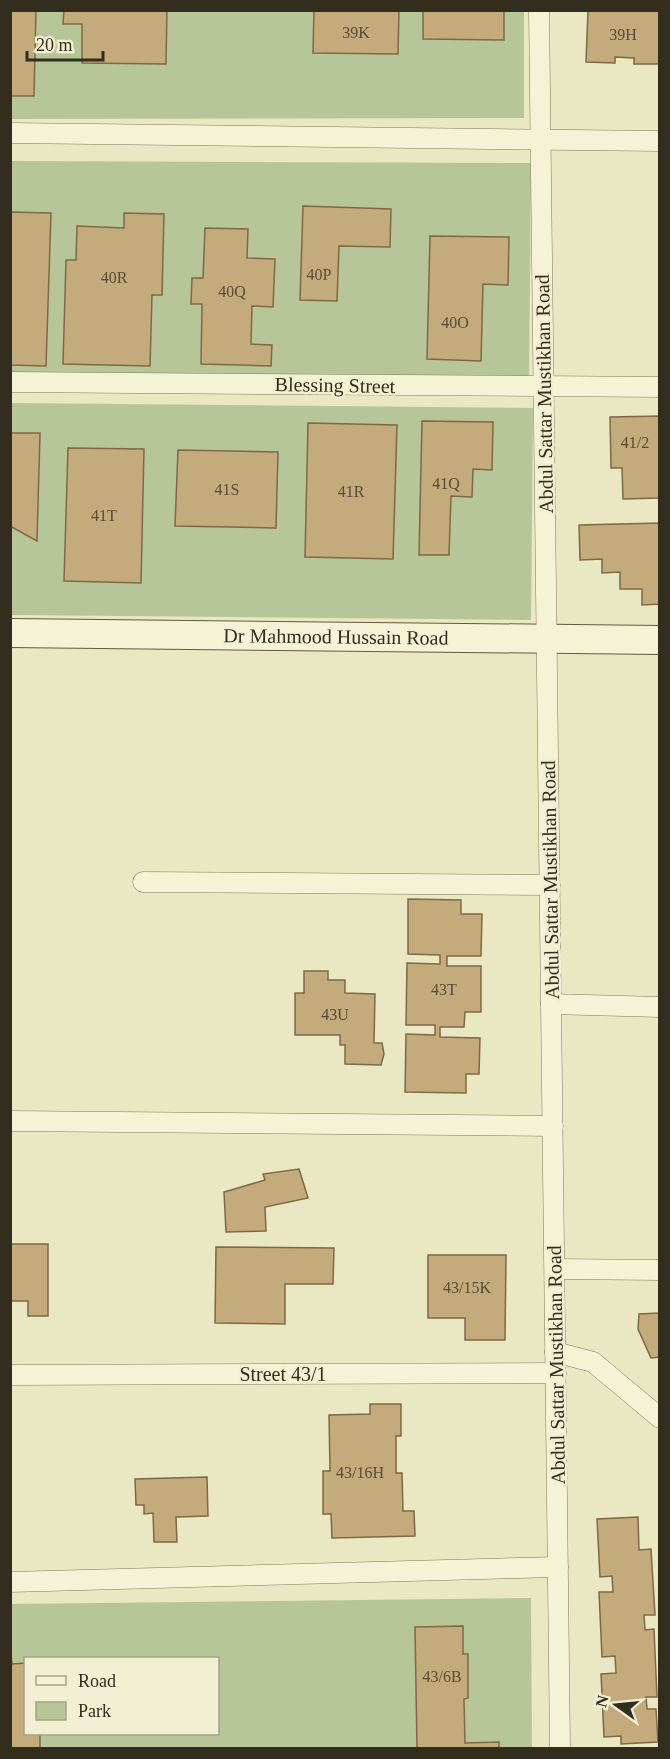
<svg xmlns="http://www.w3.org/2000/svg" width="670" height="1759" viewBox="0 0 670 1759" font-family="'Times New Roman',serif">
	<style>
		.green { fill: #b7c698; fill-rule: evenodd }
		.building { fill: #c4ab7c; stroke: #7f6944; stroke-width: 1.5 }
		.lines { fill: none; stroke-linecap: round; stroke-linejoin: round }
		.minor-casing { stroke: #82795c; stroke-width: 21 }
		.secondary-casing { stroke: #645a3f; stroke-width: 30 }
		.minor { stroke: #f5f3d5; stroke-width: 20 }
		.secondary { stroke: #f5f3d5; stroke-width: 28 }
		.labels { text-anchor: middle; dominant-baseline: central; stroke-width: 5; stroke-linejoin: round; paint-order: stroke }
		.number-label { font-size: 16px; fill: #574c36 }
		.street-label { font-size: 20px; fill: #332d1e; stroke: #f2f0d2 }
	</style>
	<rect width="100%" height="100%" fill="#eae7c3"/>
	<g class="green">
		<path d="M10 11H524V118L11 119Z"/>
		<path d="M11 161 531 163 529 382 11 374Z"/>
		<path d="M11 403 533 408 531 620 11 615Z"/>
		<path d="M531 1598 532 1748H11L10 1604ZM26 1658H218V1734H26Z"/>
	</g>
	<g class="building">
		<path d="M10 10H36L34 96H10Z"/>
		<path d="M64 10H167L166 64 82 63V24H63Z"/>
		<path d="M314 10H399L398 54 313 53Z"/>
		<path d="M423 10H504V40L423 39Z"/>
		<path d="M588 10H660V64H634V58L615 57V63L586 62Z"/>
		<path d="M303 206 391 209 390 247 339 246 337 301 300 300Z"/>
		<path d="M10 212 51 213 46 366 10 365Z"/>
		<path d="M124 213 164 214 162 295H152L150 366 63 364 66 260H76L77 226 124 228Z"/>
		<path d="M205 228 248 229 247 258 275 259 273 307 252 306 251 344 272 345 271 366 201 364 202 304H191L192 278H203Z"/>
		<path d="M430 236 509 237 508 285 483 284 481 361 427 359Z"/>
		<path d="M660 416V498L623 499 622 468H611L610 417Z"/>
		<path d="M422 421 493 422 492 470 473 469 472 497 451 496 449 555H419Z"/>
		<path d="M308 423 397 425 393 559 305 557Z"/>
		<path d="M10 433H40L37 541 10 526Z"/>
		<path d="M68 448 144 449 141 583 64 581Z"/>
		<path d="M178 450 278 452 276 528 175 526Z"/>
		<path d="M660 523V604L642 605V589H620V572L602 573V559L580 560 579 525Z"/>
		<path d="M408 899 461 900V914H482L481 956H447V966H481V1012H465L464 1027H440V1037L480 1038 479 1074H466V1093L405 1092 406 1034 435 1035V1025H406L407 963 440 964V955L408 954Z"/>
		<path d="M304 971H328V980H345V993L375 994 374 1043H382L384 1054 381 1065 345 1064V1045H340V1035H295V993H304Z"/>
		<path d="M299 1169 308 1198 265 1207 266 1231 226 1232 224 1192 265 1180 263 1174Z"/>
		<path d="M10 1244H48V1316H28V1301H10Z"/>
		<path d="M216 1247 334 1248 333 1284H285V1324L215 1323Z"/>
		<path d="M428 1255H506L505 1340H465V1318H428Z"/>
		<path d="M660 1313V1357L651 1358 638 1329 639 1314Z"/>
		<path d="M370 1404H401V1436H396V1473H402L403 1511H414L415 1536 332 1538 331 1514H323V1471H330L329 1415 370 1414Z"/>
		<path d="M207 1477 208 1516 176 1517 177 1542H154L153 1513 144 1514V1505H136L135 1479Z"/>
		<path d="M638 1517 639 1550 651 1549 655 1615H644L645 1630 654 1629 657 1697H646L647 1709H656L658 1742 621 1744V1736L604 1737 601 1674 616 1673 615 1656 602 1657 599 1592H613L612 1576 600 1577 597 1519Z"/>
		<path d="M463 1626V1654H468V1698L464 1699 465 1743 499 1742V1748H417L415 1627Z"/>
		<path d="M10 1647 12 1664 26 1663V1734H40V1748H10Z"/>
	</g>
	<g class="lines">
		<g class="minor-casing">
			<g id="minor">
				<path d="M539 10 560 1748"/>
				<path d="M10 133 660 141"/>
				<path d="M10 382 660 387"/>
				<path d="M143 882 550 885"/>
				<path d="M551 1004 660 1007"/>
				<path d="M10 1121 553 1126"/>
				<path d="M555 1269 660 1270"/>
				<path d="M555 1352 593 1362 660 1418"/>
				<path d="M10 1375 556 1373"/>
				<path d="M10 1582 558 1567"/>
			</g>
		</g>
		<g class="secondary-casing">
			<g id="secondary">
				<path id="s1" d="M10 633 660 640"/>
			</g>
		</g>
		<use href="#minor" class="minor"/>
		<use href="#secondary" class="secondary"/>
	</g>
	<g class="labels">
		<g class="number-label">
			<text x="356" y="32">39K</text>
			<text x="623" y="34">39H</text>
			<text x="319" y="274">40P</text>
			<text x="114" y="277">40R</text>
			<text x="232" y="291">40Q</text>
			<text x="455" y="322">40O</text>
			<text x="635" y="442">41/2</text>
			<text x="446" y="483">41Q</text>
			<text x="227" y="489">41S</text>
			<text x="351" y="491">41R</text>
			<text x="104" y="515">41T</text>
			<text x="444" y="989">43T</text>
			<text x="335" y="1014">43U</text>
			<text x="467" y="1287">43/15K</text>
			<text x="360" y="1472">43/16H</text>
			<text x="442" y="1676">43/6B</text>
		</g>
		<g class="street-label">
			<text transform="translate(335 385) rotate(1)">Blessing Street</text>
			<text transform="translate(544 394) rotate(-91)">Abdul Sattar Mustikhan Road</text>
			<text stroke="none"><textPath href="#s1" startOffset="326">Dr Mahmood Hussain Road</textPath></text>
			<text transform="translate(550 880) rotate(-91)">Abdul Sattar Mustikhan Road</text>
			<text transform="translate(556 1365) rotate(-91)">Abdul Sattar Mustikhan Road</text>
			<text x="283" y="1374">Street 43/1</text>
		</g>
	</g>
	<rect width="670" height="1759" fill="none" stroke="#332d1e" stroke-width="24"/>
	<rect x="24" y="1657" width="195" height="78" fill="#f2f0d2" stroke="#a6a28a" stroke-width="1.5"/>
	<rect x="36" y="1676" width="30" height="9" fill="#f5f3d5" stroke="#a6a28a" stroke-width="1.5"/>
	<text x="78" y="1687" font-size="18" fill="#332d1e">Road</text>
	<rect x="36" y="1702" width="30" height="18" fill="#b7c698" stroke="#a6a28a" stroke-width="1.5"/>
	<text x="78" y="1717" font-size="18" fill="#332d1e">Park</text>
	<g transform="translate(616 1705) rotate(285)" stroke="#f2f0d2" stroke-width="4.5" paint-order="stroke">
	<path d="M0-4.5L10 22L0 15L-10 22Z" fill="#332d1e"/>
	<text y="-9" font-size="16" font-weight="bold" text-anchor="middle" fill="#332d1e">N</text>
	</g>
	<path d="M27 51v9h76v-9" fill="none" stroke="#332d1e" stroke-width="3"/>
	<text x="36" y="51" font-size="18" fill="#332d1e" stroke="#f2f0d2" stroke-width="4.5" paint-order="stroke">20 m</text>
</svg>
